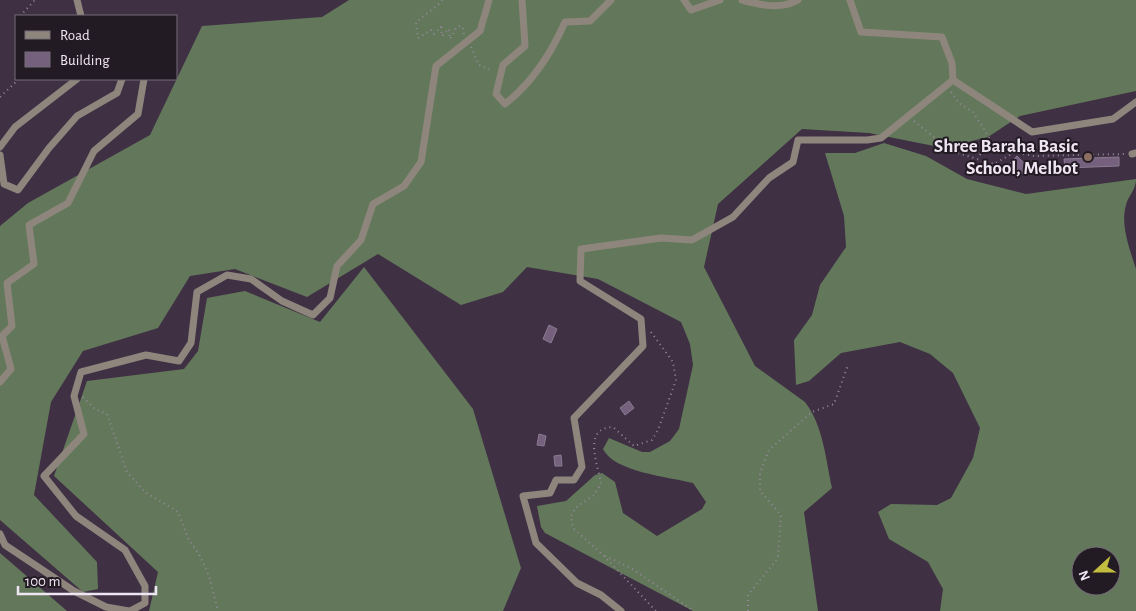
<svg xmlns="http://www.w3.org/2000/svg" width="1136" height="611" viewBox="0 0 1136 611" font-family="'Alegreya Sans',sans-serif">
	<style>
		.forest { fill: #63785b; fill-rule: evenodd }
		.building { fill: #75617d; stroke: #8c7b92 }
		.lines { fill: none; stroke-linecap: round; stroke-linejoin: round }
		.path { stroke: #95899a; stroke-width: 2; stroke-dasharray: 1 4; stroke-linecap: butt }
		.minor { stroke: #8e867c; stroke-width: 7 }
		.education-dot { fill: #8d6e63; stroke: #221b24; stroke-width: 2 }
		.labels { text-anchor: middle; dominant-baseline: central; stroke-width: 4; stroke-linejoin: round; paint-order: stroke }
		.poi-label { font-size: 19px; font-weight: bold; fill: #efe6f3; stroke: #221b24; text-anchor: end }
	</style>
	<rect width="100%" height="100%" fill="#3f3044"/>
	<g class="forest">
		<path d="M349 0H1136V91L1020 116 988 137 944 148 869 133 802 129 718 204 704 267 755 366 805 402C823 425 826 460 832 488L804 512 818 611H693L545 533 541 527 537 506 566 501 595 475 602 473 615 482 623 513 657 536 702 509 706 502 693 483C669 477 614 472 603 449L609 438 642 452H650L670 441 679 429 693 365 690 344 681 322 598 279 527 267 503 292 461 305 378 254 307 297 235 269 190 276 158 328 83 351 51 402 34 495 97 562 98 589 83 592 0 520V226L28 203 150 135 202 26 322 17Z"/>
		<path d="M884 143 926 156 967 179 1026 194 1136 179C1136 190 1128 196 1126 205 1120 225 1130 250 1136 269V611H940L943 589 928 562 889 539 878 512 891 504 937 505 951 498 973 458 980 428 953 373 930 354 900 342 841 353 809 381 796 385 794 340 812 315 820 285 846 247 844 216 825 153H855ZM1081 556H1111V586H1081Z"/>
		<path d="M364 267 473 409 521 568 503 611H149L158 572 54 476 87 381 184 369 198 351 207 298 245 291 320 322Z"/>
		<path d="M0 553 67 611H0Z"/>
	</g>
	<g class="building">
		<path d="M1017 156 1029 168 1022 174 1010 163Z"/>
		<path d="M1119 157V166L1065 168 1064 159Z"/>
		<path d="M549 325 557 329 551 343 543 339Z"/>
		<path d="M629 401 634 408 625 415 620 408Z"/>
		<path d="M539 434 546 436 544 446 537 445Z"/>
		<path d="M561 455 562 466H555L554 456Z"/>
	</g>
	<g class="lines">
		<g class="path">
			<path d="M442 0C439 6 423 15 416 23L418 38 431 30 434 34 441 27 442 36 449 29 450 39 456 28 460 26 463 28 464 35"/>
			<path d="M20 16 35 0"/>
			<path d="M471 47 479 65 493 71"/>
			<path d="M951 92 959 103 973 112 990 139 978 158"/>
			<path d="M0 97 19 79"/>
			<path d="M914 121 951 151 994 164 1015 152 1034 156 1125 154"/>
			<path d="M651 332 673 362 676 380 658 430 652 440 634 446 613 427C581 428 599 467 601 484L594 495 575 508 571 516 573 528 603 555 656 611"/>
			<path d="M83 397 95 409 107 414 127 472 145 492 178 512 188 538 200 556 209 576 218 611"/>
			<path d="M605 556 631 568 694 611"/>
			<path d="M748 611V595L778 558 781 515 760 491V473L769 450 812 412 834 404 848 365"/>
		</g>
		<g class="minor">
			<path d="M77 0 81 16"/>
			<path d="M522 0 525 46 503 65 496 94 505 104C533 82 551 54 565 22L590 21 611 0"/>
			<path d="M684 0 691 10 720 0"/>
			<path d="M742 0C761 5 780 10 798 0"/>
			<path d="M850 0 861 32 942 37 952 63 953 80 1032 132 1113 119 1136 102"/>
			<path d="M0 147 15 127 77 79"/>
			<path d="M1132 154 1136 153"/>
			<path d="M0 155 4 184 18 190 49 148 77 116 117 93 122 79"/>
			<path d="M0 382 11 369 2 336 12 326 7 283 34 264 29 225 68 203 94 151 138 114 144 79"/>
			<path d="M0 534 5 545 74 591 106 607 129 611"/>
			<path d="M130 611 145 603V586L125 550 76 516 44 476 84 434 74 396 81 372 146 355 179 361 191 343 197 292 227 275 251 279 282 301 313 315 330 298 337 266 361 240 373 204 404 186 421 162 436 66 480 31 489 0"/>
			<path d="M621 611 601 595 577 583 536 543 523 496 550 493 556 480H574L582 467 574 418 643 346 641 319 580 281 581 249 661 238 692 240 733 217 769 178 793 162 798 140H867L881 138 953 80"/>
		</g>
	</g>
	<circle class="education-dot" cx="1088" cy="157" r="5"/>
	<g class="labels">
		<g class="poi-label">
			<text x="1078" y="146">Shree Baraha Basic<tspan x="1078" dy="22">School, Melbot</tspan></text>
		</g>
	</g>
	<rect x="15" y="15" width="162" height="65" fill="#221b24" stroke="#746c77"/>
	<rect x="25" y="31" width="25" height="8" fill="#8e867c" stroke="#746c77"/>
	<text x="60" y="40" font-size="15" fill="#efe6f3">Road</text>
	<rect x="25" y="52" width="25" height="15" fill="#75617d" stroke="#746c77"/>
	<text x="60" y="65" font-size="15" fill="#efe6f3">Building</text>
	<g transform="translate(1096 571) rotate(249)"><circle r="24" fill="#221b24" stroke="#746c77"/>
	<path d="M0-4L9 19L0 12L-9 19Z" fill="#c3bd3f"/>
	<text y="-8" font-size="14" font-weight="bold" text-anchor="middle" fill="#efe6f3">N</text>
	</g>
	<path d="M18 586v8h138v-8" fill="none" stroke="#efe6f3" stroke-width="2.5"/>
	<text x="25" y="586" font-size="15" fill="#efe6f3" stroke="#221b24" stroke-width="4" paint-order="stroke">100 m</text>
</svg>
